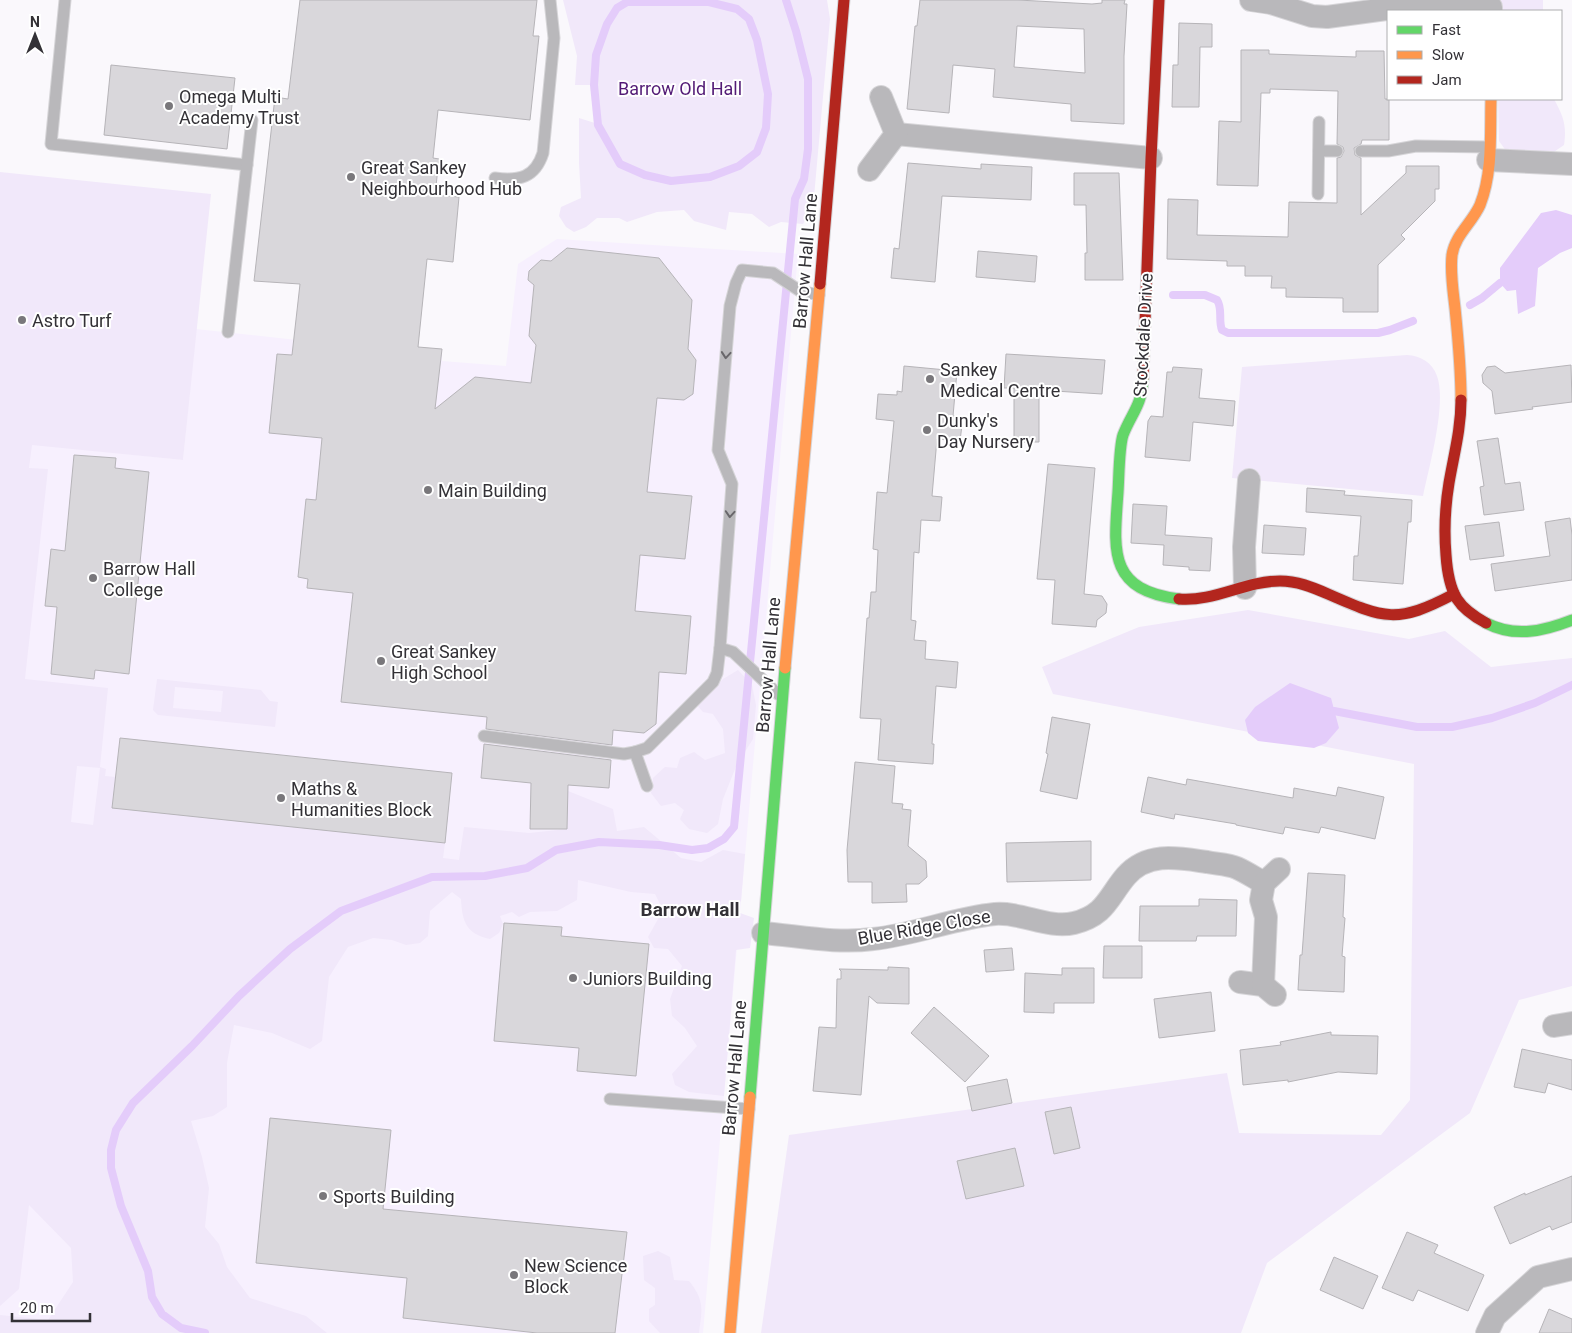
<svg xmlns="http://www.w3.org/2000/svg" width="1572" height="1333" viewBox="0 0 1572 1333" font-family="Roboto,sans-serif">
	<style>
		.built { fill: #f7f0fe }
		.green { fill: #f1e8fa; fill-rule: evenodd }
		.water { fill: #e4ccfa }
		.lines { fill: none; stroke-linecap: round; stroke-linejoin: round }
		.stream { stroke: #e4ccfa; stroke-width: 8 }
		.building { fill: #d9d7db; stroke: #b6b4b8; fill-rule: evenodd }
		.lane-casing { stroke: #d6d5d8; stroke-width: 13 }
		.street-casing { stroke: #d6d5d8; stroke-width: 24 }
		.fast-casing { stroke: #d6d5d8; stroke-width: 13 }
		.slow-casing { stroke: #d6d5d8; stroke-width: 13 }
		.jam-casing { stroke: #d6d5d8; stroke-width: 13 }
		.lane { stroke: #b9b8bb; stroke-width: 11 }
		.street { stroke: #b9b8bb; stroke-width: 22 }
		.fast { stroke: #63d668; stroke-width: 11 }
		.slow { stroke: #ff974d; stroke-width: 11 }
		.jam { stroke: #b3261e; stroke-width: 11 }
		.oneway { stroke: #69676b }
		.poi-dot { fill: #79777b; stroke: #fff; stroke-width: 2 }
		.labels { text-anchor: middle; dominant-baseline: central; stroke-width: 4; stroke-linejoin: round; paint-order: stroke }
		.park-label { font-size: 18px; fill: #531b76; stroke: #fff }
		.poi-label { font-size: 18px; fill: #333136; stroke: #fff; text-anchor: start }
		.street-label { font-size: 18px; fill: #333136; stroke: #fff }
		.neighbourhood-label { font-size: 19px; font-weight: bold; fill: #333136; stroke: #fff }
	</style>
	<rect width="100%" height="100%" fill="#faf8fc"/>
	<path class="built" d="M557 239 798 254 703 1333H109L0 1324V465L32 444 183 460 196 329 415 353 425 348 442 349V361L506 366 518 264Z"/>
	<g class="green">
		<path d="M563 0H827L830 19 813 208 803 224 781 222 769 227 752 214 729 212 726 230 694 221 684 210 657 212 627 222 619 218H597L586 227 574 232 566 227 559 216 561 207 581 198 579 163V118L598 124 594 85H575L577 56Z"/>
		<rect x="1499" y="0" width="44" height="11"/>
		<path d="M1498 99H1554C1563 116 1567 125 1564 145L1545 158 1509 155 1499 141Z"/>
		<path d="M0 172 211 194 183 460 32 445 29 468 48 469 25 679 108 688 100 767 106 769 105 776 116 777 113 808 445 843 443 858 459 860 464 827 529 833 567 829 568 791 613 809 617 831 644 827 681 858 701 862 723 850 745 854 740 913 754 918 750 948 736 950 724 1096 689 1092 675 1085 672 1074 697 1046 685 1028 672 1016 670 999 682 966 668 949 654 948 648 937 663 910 655 894 631 892 578 880 577 900 557 911 530 912 519 917 512 912 500 916 503 924 499 933 490 939C466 934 462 921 461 899L452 892 430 911 428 936 420 943 406 945 392 940 373 938 348 947 329 977 322 1041 310 1049 272 1033 234 1025 227 1063V1107L213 1116 191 1121 202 1157 209 1188 205 1227 219 1244 227 1267 250 1298 306 1316 327 1333H0V1315L48 1320 73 1282 71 1248 29 1205 19 1289 0 1306ZM77 766 100 768 93 825 71 822Z"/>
		<path d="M1407 355C1421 356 1432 362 1437 376 1447 403 1429 467 1423 496L1232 478 1242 367Z"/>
		<path d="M1248 610 1409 639 1445 631 1491 667 1572 658V986L1519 1000 1470 1113 1267 1263 1241 1333H761L789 1135 1227 1073 1239 1133 1381 1135 1410 1100 1414 764 1053 694 1042 667 1139 627Z"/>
		<path d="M738 670 752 685 756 705 753 739 737 764 723 799 718 824 707 833 689 829 680 819 684 810 675 803 661 806 651 793 653 778 665 767 677 768 680 758 694 752 705 760 725 753 723 729 713 714 703 712 697 705 723 679Z"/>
		<path d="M157 679 261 690 270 701 278 702 275 727 158 715 153 710ZM175 687 223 691 221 712 173 708Z"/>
		<path d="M658 1251 670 1257 674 1280 689 1281C705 1301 702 1309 699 1333H660L649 1321V1309L655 1305V1288L644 1280 643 1256Z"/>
	</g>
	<g class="water">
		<path d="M1556 210 1572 215V248L1560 253 1538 268 1535 306 1518 314 1516 290 1507 291 1500 283V268L1541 213Z"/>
		<path d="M1290 683 1331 698 1339 728 1326 743 1314 748 1258 741 1248 733 1245 720 1255 707Z"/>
	</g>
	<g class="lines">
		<g class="stream">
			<path d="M627 2H709L737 9 749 19 757 40 768 94 766 128 757 152 739 166 710 177 671 181 645 175 620 164 598 125 594 85 596 55 607 24 617 8Z"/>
			<path d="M1173 295H1205L1217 300C1223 309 1218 320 1222 330L1228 333H1378L1390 330 1413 321"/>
			<path d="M1470 305 1482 298 1500 283"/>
			<path d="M1334 711 1417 727H1452L1492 718 1535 703 1572 685"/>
			<path d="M205 1333 181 1328 162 1314 152 1297 148 1271 121 1206 111 1168V1150L116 1130 133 1103 192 1046 239 996 290 949 341 911 432 877 485 876 527 868 556 850 599 842 659 845 692 850 708 848 724 839 734 827 795 199 804 179 808 149V79L796 31 786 0"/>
		</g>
	</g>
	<g class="building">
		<path d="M300 0H537L533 36H539L530 120 438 110 433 158 439 159 435 195 459 197 453 262 427 259 418 347 442 349 435 409 475 377 531 383 536 345 529 336 534 285 528 280 529 271 541 260 551 261 567 248 659 258 692 300 688 349 696 360 693 394 684 400 657 398 647 492 692 496 685 559 640 555 635 611 691 616 686 674 659 672 656 724 644 733 613 730 612 745 486 729 487 717 341 702 353 593 307 588 308 579 298 577 306 499 316 500 322 438 269 433 277 354 292 355 300 284 254 281 275 97 288 99Z"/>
		<path d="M920 0H1018L1092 4 1102 3V0H1125L1124 4H1127L1124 56V124L1071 121V104L993 97 995 69 953 65 949 113 907 109 915 26H917ZM1017 26 1084 29 1085 73 1014 67Z"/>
		<path d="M1179 23 1212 24V47H1200L1199 107H1172L1173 65H1178Z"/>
		<path d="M1241 50H1269V54L1356 57V51H1384L1385 99H1389V140H1362L1361 144 1354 148 1355 155 1361 158V215L1406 173V166H1439V189H1435V201L1401 235 1405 239 1378 265V312H1343V298L1286 297V288H1271L1272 276H1245V266H1227V261L1167 259 1168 199 1198 200 1197 235 1288 237 1289 202 1337 203V158L1341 157 1344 151 1343 147 1337 144 1338 91 1270 89V93H1261L1258 186 1217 185 1219 121 1241 122Z"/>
		<path d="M111 65 235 78 227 149 104 135Z"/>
		<path d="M908 163 981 169V164L1032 167 1031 200 942 196 935 282 891 278 894 248 899 249Z"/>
		<path d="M1074 173H1119L1123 280H1085V253H1087L1086 205H1074Z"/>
		<path d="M978 251 1037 256 1035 282 976 277Z"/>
		<path d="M1006 354 1105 360 1102 394 1039 390V442H1014V388H1004Z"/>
		<path d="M1571 365 1572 402 1532 407 1533 409 1495 414 1492 391 1483 383 1482 375 1487 367 1495 366 1505 373Z"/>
		<path d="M904 366 957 371 953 416 963 417 960 441 937 439 932 496 942 497 940 521 921 520 919 553 914 552 911 620 916 621 914 640 926 641 925 659 958 662 956 688 936 686 932 744H934L933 764 878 760 881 719 860 718 867 618H869L871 592H876L878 550 873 549 877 492 887 493 894 421 876 419 878 394 897 395V391L902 392Z"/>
		<path d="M1173 367 1202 369 1199 398 1235 401 1233 426 1193 422 1190 461 1145 457 1148 421 1151 416 1163 417 1167 372H1172Z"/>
		<path d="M1498 438 1505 484 1520 482 1524 510 1484 515 1480 487 1484 486 1477 441Z"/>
		<path d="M74 455 116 458 115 468 149 472 129 674 95 670 94 679 51 674 57 607 45 606 51 549 65 551Z"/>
		<path d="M1048 464 1095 468 1084 594 1102 596 1107 604 1106 613 1097 620 1096 627 1052 624 1055 580 1037 579Z"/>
		<path d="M1307 488 1345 491 1344 495 1412 500 1411 522H1408L1403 584 1353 580 1354 556H1358L1361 516 1306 512Z"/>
		<path d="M1133 504 1167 506 1165 535 1212 538 1210 571 1189 570V567L1163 565 1164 545 1131 543Z"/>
		<path d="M1570 518 1572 535V580L1495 591 1491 564 1550 556 1545 522Z"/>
		<path d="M1499 522 1504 556 1470 560 1465 526Z"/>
		<path d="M1264 525 1306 528 1304 555 1262 553Z"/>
		<path d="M1052 717 1090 724 1077 799 1040 791 1048 754 1046 753Z"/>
		<path d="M120 738 452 773 445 843 112 808Z"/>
		<path d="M484 744 611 760 609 788 568 785 567 829H530L531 783 481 778Z"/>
		<path d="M855 762 895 766 892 803 903 804 902 809 911 810 908 846 926 861 927 877 919 884H906L907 902 872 903V882H848L847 850Z"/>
		<path d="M1148 777 1186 785 1187 779 1293 798 1294 788 1336 796 1338 787 1384 797 1375 839 1321 827 1319 833 1285 827 1283 834 1236 825V824L1175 814 1174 819 1141 812Z"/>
		<path d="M1091 841V880L1007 882 1006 843Z"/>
		<path d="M1308 873 1345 875 1343 917 1345 918 1342 956 1345 957 1344 992 1298 990 1300 955H1302Z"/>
		<path d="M1199 899 1237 900 1236 936H1197L1196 941H1139L1140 906H1199Z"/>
		<path d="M504 923 562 927 561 936 649 944 636 1076 577 1071 579 1048 494 1041Z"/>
		<path d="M1104 946H1142V978H1103Z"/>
		<path d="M1012 948 1014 970 986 972 984 950Z"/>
		<path d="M888 967 909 968V1004L877 1003 869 996 861 1095 813 1091 819 1027 836 1028 837 979H841V971L839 969 888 970Z"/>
		<path d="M1062 968H1094V1003H1054V1013L1024 1012 1025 973 1062 975Z"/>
		<path d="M1211 992 1215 1031 1159 1038 1154 999Z"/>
		<path d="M934 1007 989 1056 965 1082 911 1033Z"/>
		<path d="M1331 1032V1035L1378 1036 1377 1074 1338 1072 1288 1082V1080L1243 1085 1240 1050 1281 1045 1280 1042Z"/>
		<path d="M1522 1049 1572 1060V1090L1548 1083 1545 1093 1514 1087Z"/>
		<path d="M1007 1079 1012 1103 972 1111 967 1087Z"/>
		<path d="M1071 1107 1080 1148 1054 1154 1045 1112Z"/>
		<path d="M270 1118 391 1130 383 1209 627 1232 615 1333H537L403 1318 407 1278 256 1263Z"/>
		<path d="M1015 1148 1024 1186 966 1199 957 1161Z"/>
		<path d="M1572 1176V1222L1552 1230 1550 1226 1510 1244 1494 1207 1525 1193V1195Z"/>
		<path d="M1407 1232 1438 1245 1434 1253 1484 1275 1468 1311 1418 1290 1413 1301 1382 1288Z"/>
		<path d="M1334 1257 1378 1276 1363 1309 1320 1290Z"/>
		<path d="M1549 1309 1572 1319V1333H1539Z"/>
	</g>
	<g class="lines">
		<g class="lane-casing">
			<g id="lane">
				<path d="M65 0 51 144 247 165"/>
				<path d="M1319 151H1337"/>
				<path d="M1361 151H1388L1416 146 1489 147"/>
				<path d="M495 178C519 181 535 178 543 153L554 38 550 0"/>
				<path d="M1318 194 1319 122"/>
				<path d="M228 332 252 120"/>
				<path d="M779 695 733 652 720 648 732 484 718 450 730 306 736 283 742 270 773 273 800 291 819 295"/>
				<path d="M484 736 624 754 635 752"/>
				<path d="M647 786 635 752 647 748 713 682 717 673 720 648"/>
				<path d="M610 1099 749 1109"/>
			</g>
		</g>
		<g class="street-casing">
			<g id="street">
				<path d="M1251 0 1271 3 1312 16 1327 17 1401 7H1491V11"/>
				<path d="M896 134 1151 158"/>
				<path d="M1488 160 1572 164"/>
				<path d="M869 170 896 134 881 97"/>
				<path d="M1245 588 1244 547 1249 480"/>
				<path d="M763 933C799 936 837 944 873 939 914 935 954 918 995 914 1022 912 1048 929 1074 923 1106 915 1108 897 1126 876 1148 851 1179 858 1207 862 1217 864 1228 864 1237 868 1246 872 1255 878 1264 883"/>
				<path d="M1240 982 1263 985 1275 995"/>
				<path d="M1263 985 1266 917 1261 900 1264 883 1279 869"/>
				<path d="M1554 1026 1572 1023"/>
				<path d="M1487 1333 1495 1316 1538 1277 1572 1269"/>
			</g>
		</g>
		<g class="fast-casing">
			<g id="fast">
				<path d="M1143 378C1142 406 1132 412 1123 435 1119 447 1119 478 1118 492 1114 550 1107 590 1179 599"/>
				<path d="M1486 623C1515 638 1544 631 1572 620"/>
				<path d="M750 1097 785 668"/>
			</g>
		</g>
		<g class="slow-casing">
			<g id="slow">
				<path d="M1461 400C1461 369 1458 338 1455 308 1453 290 1450 272 1452 255 1455 235 1472 223 1480 205 1493 172 1490 134 1491 99"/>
				<path d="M785 668 820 284"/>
				<path d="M730 1333 750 1097"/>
			</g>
		</g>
		<g class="jam-casing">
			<g id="jam">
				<path d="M820 284 844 0"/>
				<path d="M1143 378 1151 158 1159 0"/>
				<path d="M1461 400C1461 429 1454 454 1449 483 1445 507 1444 531 1446 555 1447 570 1449 586 1457 599 1464 610 1475 617 1486 623"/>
				<path d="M1179 599C1214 602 1245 581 1280 581 1297 581 1312 587 1328 594 1385 619 1397 624 1454 594"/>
			</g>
		</g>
		<use href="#lane" class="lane"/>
		<use href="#street" class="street"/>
		<use href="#fast" class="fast"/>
		<use href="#slow" class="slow"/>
		<use href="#jam" class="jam"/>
	</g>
	<defs><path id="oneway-chevron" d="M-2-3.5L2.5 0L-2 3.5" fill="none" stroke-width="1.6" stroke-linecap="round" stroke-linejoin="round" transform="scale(1.25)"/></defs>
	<g class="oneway">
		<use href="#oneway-chevron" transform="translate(726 355) rotate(95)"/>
		<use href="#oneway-chevron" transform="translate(730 514) rotate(94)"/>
	</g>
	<g class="poi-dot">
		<circle cx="169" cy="106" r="5"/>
		<circle cx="351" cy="177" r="5"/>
		<circle cx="22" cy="320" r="5"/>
		<circle cx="930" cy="379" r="5"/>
		<circle cx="927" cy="430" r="5"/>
		<circle cx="428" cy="490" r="5"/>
		<circle cx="93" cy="578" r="5"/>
		<circle cx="381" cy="661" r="5"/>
		<circle cx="281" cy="798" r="5"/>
		<circle cx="573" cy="978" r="5"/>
		<circle cx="323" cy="1196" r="5"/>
		<circle cx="514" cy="1275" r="5"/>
	</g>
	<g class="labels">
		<g class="park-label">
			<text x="680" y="88">Barrow Old Hall</text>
		</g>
		<g class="poi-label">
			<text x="179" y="96">Omega Multi<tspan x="179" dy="21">Academy Trust</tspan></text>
			<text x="361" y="167">Great Sankey<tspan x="361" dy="21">Neighbourhood Hub</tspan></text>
			<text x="32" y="320">Astro Turf</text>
			<text x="940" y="369">Sankey<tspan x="940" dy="21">Medical Centre</tspan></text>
			<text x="937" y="420">Dunky's<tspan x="937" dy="21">Day Nursery</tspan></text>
			<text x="438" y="490">Main Building</text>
			<text x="103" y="568">Barrow Hall<tspan x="103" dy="21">College</tspan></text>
			<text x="391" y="651">Great Sankey<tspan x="391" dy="21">High School</tspan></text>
			<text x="291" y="788">Maths &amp;<tspan x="291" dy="21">Humanities Block</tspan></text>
			<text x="583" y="978">Juniors Building</text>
			<text x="333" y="1196">Sports Building</text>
			<text x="524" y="1265">New Science<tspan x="524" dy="21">Block</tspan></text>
		</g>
		<g class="street-label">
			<text transform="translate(805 261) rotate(-85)">Barrow Hall Lane</text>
			<text transform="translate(1143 335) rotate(-87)">Stockdale Drive</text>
			<text transform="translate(768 665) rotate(-85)">Barrow Hall Lane</text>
			<text transform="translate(924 927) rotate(-10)">Blue Ridge Close</text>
			<text transform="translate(734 1068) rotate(-85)">Barrow Hall Lane</text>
		</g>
		<g class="neighbourhood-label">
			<text x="690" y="909">Barrow Hall</text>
		</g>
	</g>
	<rect x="1387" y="10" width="175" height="90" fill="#ffffff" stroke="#adadaf"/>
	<rect x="1397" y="26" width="25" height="8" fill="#63d668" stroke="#adadaf"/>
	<text x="1432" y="35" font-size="15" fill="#333136">Fast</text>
	<rect x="1397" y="51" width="25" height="8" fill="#ff974d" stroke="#adadaf"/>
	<text x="1432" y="60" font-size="15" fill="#333136">Slow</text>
	<rect x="1397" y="76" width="25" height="8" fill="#b3261e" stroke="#adadaf"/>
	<text x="1432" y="85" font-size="15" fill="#333136">Jam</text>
	<g transform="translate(35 35)" stroke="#ffffff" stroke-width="4" paint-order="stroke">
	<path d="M0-4L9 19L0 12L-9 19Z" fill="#333136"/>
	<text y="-8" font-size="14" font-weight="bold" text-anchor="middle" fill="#333136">N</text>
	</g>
	<path d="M12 1313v8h78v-8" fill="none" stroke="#333136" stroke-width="2.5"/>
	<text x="20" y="1313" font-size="15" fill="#333136" stroke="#ffffff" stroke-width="4" paint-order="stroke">20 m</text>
</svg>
